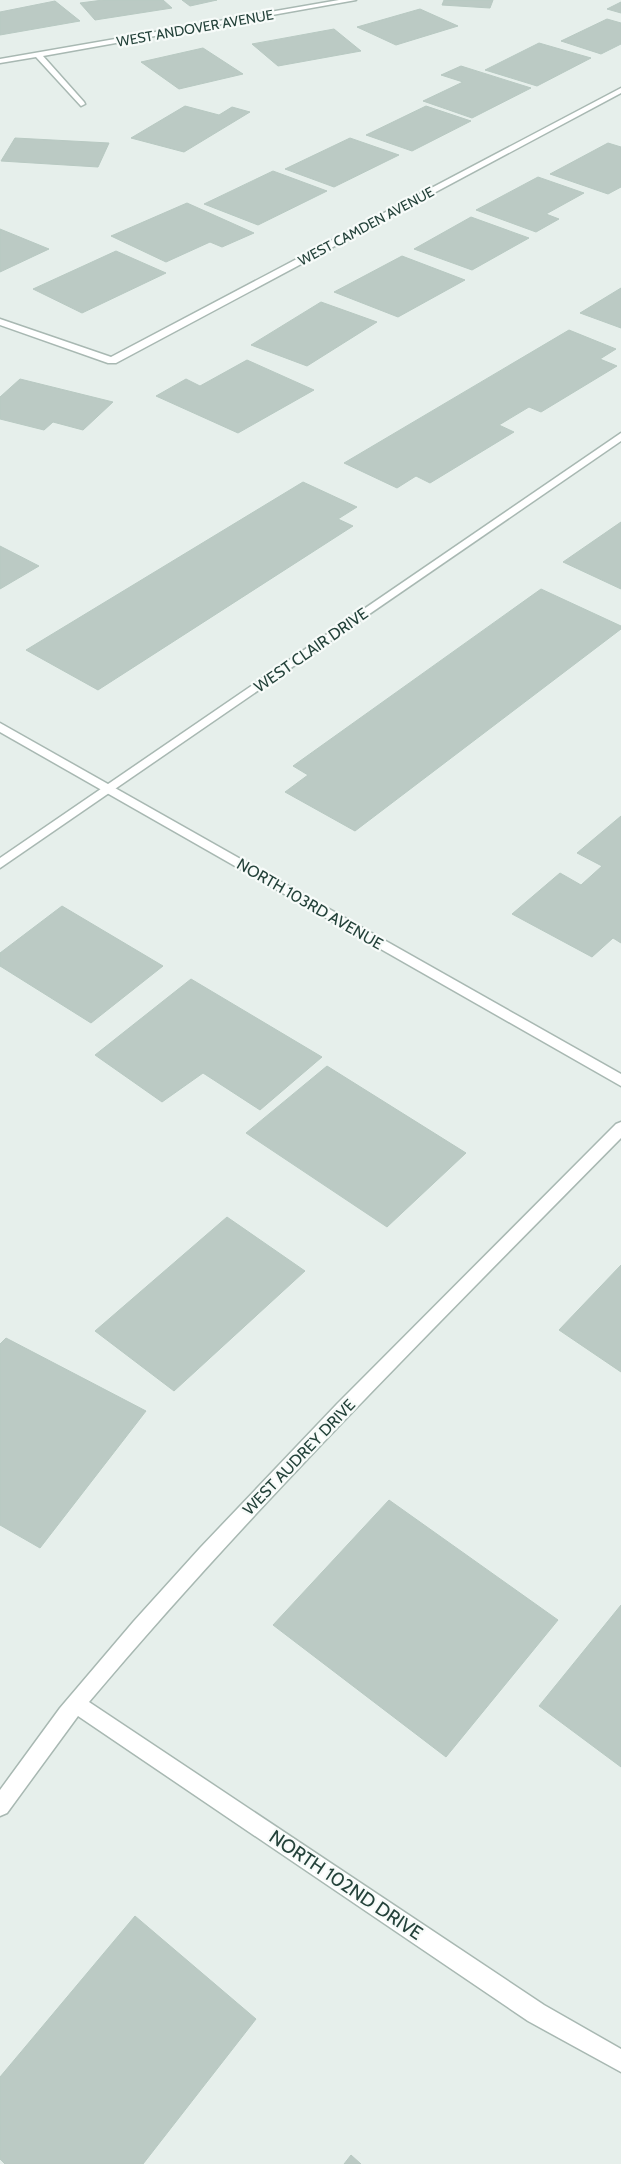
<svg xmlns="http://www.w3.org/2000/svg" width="621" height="2164" viewBox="0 0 621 2164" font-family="Cabin,sans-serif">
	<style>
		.building { fill: #bbcac4; stroke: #b8c9c2 }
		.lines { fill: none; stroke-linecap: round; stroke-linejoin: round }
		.minor-casing { stroke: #a8b8b2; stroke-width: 3 }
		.tertiary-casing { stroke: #a8b8b2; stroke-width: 3 }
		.minor { fill: #fff; fill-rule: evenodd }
		.tertiary { fill: #fff; fill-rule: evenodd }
		.labels { text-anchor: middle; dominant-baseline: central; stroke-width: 4.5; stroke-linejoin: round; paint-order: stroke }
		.far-street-label { font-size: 14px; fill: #24423a; stroke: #f7fbf9 }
		.street-label { font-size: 16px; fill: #24423a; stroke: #f7fbf9 }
		.near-street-label { font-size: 19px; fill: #24423a; stroke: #f7fbf9 }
	</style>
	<rect width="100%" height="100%" fill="#e6efeb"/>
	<g class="building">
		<path d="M103 0H163L172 8 95 20 80 3Z"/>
		<path d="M182 0H217L190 6Z"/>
		<path d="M444 0H493L490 8 442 5Z"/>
		<path d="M55 1 80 21 0 35V12Z"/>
		<path d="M621 2V13L607 9Z"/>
		<path d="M420 9 458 26 396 45 357 27Z"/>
		<path d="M607 19 621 23V44L601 54 561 41Z"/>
		<path d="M334 29 361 51 278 66 252 44Z"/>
		<path d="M539 43 591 58 537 86 485 70Z"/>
		<path d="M203 48 243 74 179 89 141 62Z"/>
		<path d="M461 66 531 88 472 118 423 101 463 82 441 75Z"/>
		<path d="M185 106 219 115 232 107 250 112 184 152 131 138Z"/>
		<path d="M426 106 471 121 412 151 366 135Z"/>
		<path d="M15 138 109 143 98 167 1 161Z"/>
		<path d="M350 138 399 155 334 187 285 169Z"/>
		<path d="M608 143 621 147V187L608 194 550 174Z"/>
		<path d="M273 171 327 191 258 225 204 204Z"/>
		<path d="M538 177 584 193 546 214 559 219 536 232 476 210Z"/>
		<path d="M187 203 254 233 222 247 210 242 166 262 111 236Z"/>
		<path d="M471 217 529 238 472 270 414 249Z"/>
		<path d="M0 229 49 249 0 272Z"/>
		<path d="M116 251 166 273 82 313 33 289Z"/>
		<path d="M402 256 465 280 398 317 334 292Z"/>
		<path d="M621 288V328L580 313Z"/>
		<path d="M321 302 377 322 307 366 251 345Z"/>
		<path d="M569 330 616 349 600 359 617 366 541 412 529 407 499 425 514 432 430 483 416 476 397 488 344 463Z"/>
		<path d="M247 360 314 390 238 433 156 396 186 379 200 386Z"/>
		<path d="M20 379 113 402 83 430 53 422 44 430 0 419V397Z"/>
		<path d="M303 482 357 507 338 519 353 526 98 690 26 650Z"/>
		<path d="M621 522V589L563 562Z"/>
		<path d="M0 546 39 566 0 589Z"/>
		<path d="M541 589 621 626V629L355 831 285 792 308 775 293 766Z"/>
		<path d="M621 816V943L613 938 592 957 512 914 560 873 581 885 602 866 577 853Z"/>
		<path d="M62 906 163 966 91 1023 0 966V953Z"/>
		<path d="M191 979 322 1057 260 1110 203 1073 162 1102 95 1055Z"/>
		<path d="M327 1066 466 1153 387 1227 246 1133Z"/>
		<path d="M227 1217 305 1271 174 1391 95 1331Z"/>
		<path d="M621 1265V1372L559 1330Z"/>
		<path d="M6 1338 146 1411 40 1548 0 1525V1344Z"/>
		<path d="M389 1500 558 1620 446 1757 273 1625Z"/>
		<path d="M621 1605V1767L539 1706Z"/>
		<path d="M135 1916 256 2019 143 2164H5L0 2159V2077Z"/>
		<path d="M351 2155 361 2164H344Z"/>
	</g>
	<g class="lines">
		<g class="minor-casing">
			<g id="minor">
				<path d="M339 0H356L43 56 84 102 85 104 81 106 36 57 0 63V59Z"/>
				<path d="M621 88V93L116 363H108L0 325V319L111 357Z"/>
				<path d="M621 433V441L0 868V858Z"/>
				<path d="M621 1122V1138C440 1322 256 1504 89 1702L544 2005 621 2049V2072L528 2021 78 1716 7 1813 0 1816V1790L60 1708 134 1621 200 1548 337 1404 616 1124Z"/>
			</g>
		</g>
		<g class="tertiary-casing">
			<path id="tertiary" d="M0 723 621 1074V1086L0 732Z"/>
		</g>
		<use href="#minor" class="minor"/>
		<use href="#tertiary" class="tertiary"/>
	</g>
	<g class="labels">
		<g class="far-street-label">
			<text transform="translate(195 28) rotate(-10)">WEST ANDOVER AVENUE</text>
			<text transform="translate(366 226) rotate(-28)">WEST CAMDEN AVENUE</text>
		</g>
		<g class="street-label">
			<text transform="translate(311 650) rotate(-35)">WEST CLAIR DRIVE</text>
			<text transform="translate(310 904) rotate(30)">NORTH 103RD AVENUE</text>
			<text transform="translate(299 1457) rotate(-46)">WEST AUDREY DRIVE</text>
		</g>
		<g class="near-street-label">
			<text transform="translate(346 1885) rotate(34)">NORTH 102ND DRIVE</text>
		</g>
	</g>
</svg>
